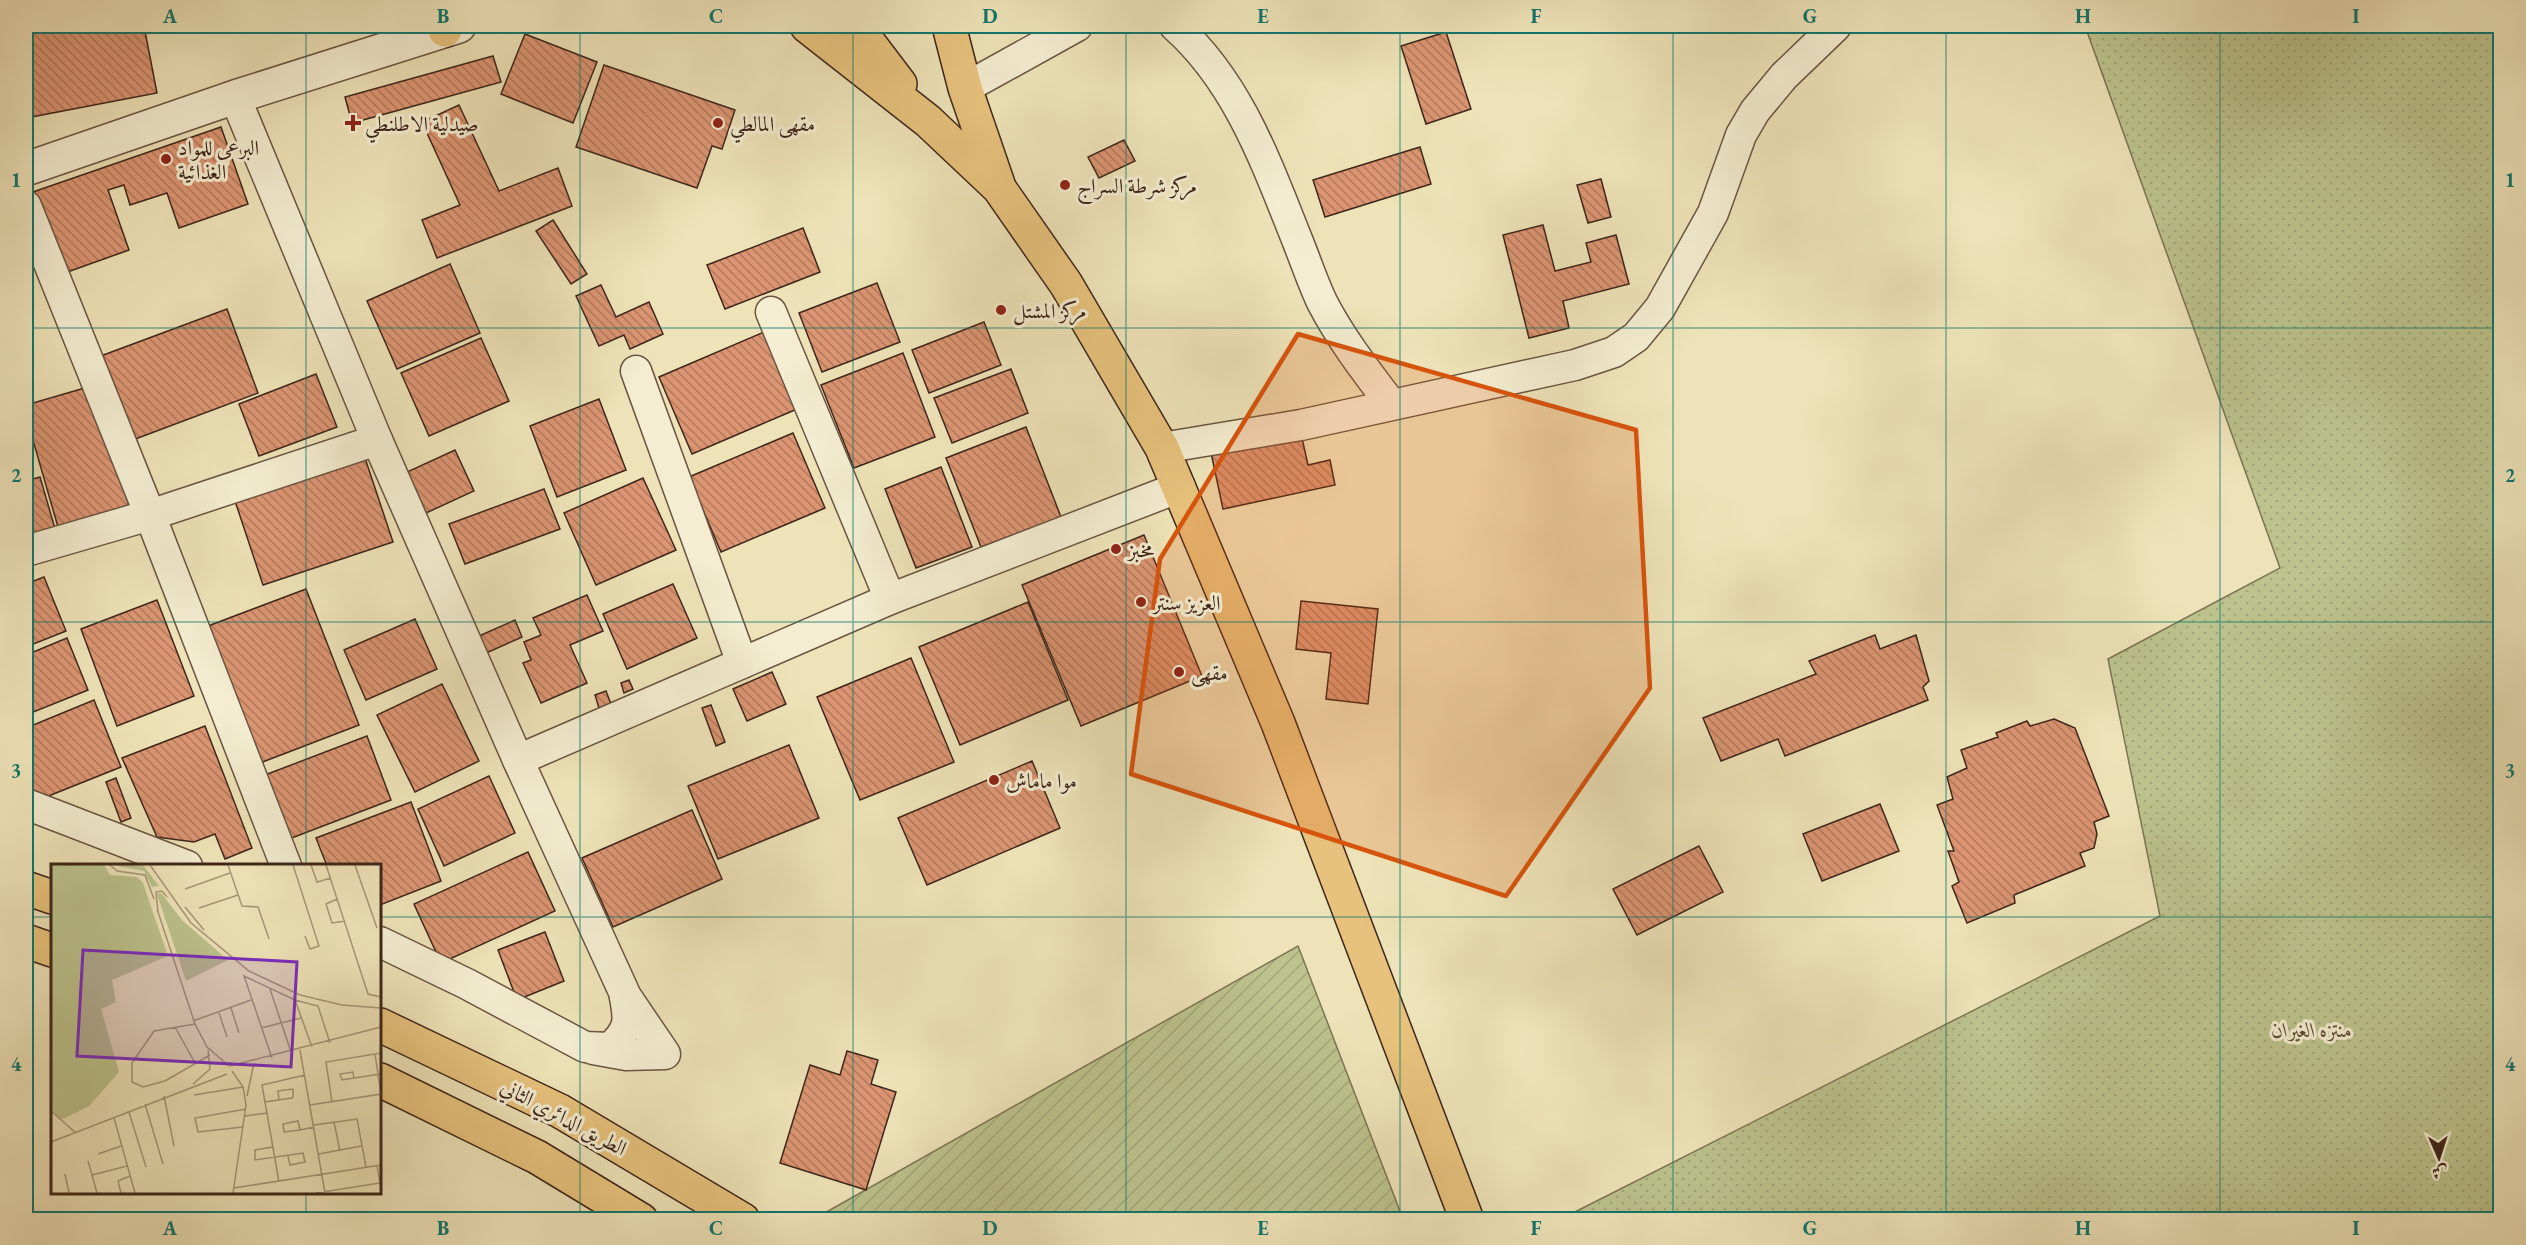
<svg xmlns="http://www.w3.org/2000/svg" width="2526" height="1245" viewBox="0 0 2526 1245" font-family="'EB Garamond',Amiri,serif">
	<style>
		.park { fill: url(#park-dots); stroke: #7d7454; stroke-width: 1.5 }
		.garden { fill: url(#garden-furrows); stroke: #7d7454; stroke-width: 1.5 }
		.building { fill: url(#building-back-hatch); stroke: #3e261a; stroke-width: 1.5 }
		.lines { fill: none; stroke-linecap: round; stroke-linejoin: round }
		.minor-casing { stroke: #6a5542; stroke-width: 33 }
		.tertiary-casing { stroke: #6a5542; stroke-width: 36 }
		.primary-casing { stroke: #3e261a; stroke-width: 36 }
		.motorway-casing { stroke: #3e261a; stroke-width: 36 }
		.minor { stroke: #f4edd1; stroke-width: 30 }
		.tertiary { stroke: #f4edd1; stroke-width: 33 }
		.primary { stroke: #e7c27c; stroke-width: 33 }
		.motorway { stroke: #e7c27c; stroke-width: 33 }
		.marked { fill: #d7540d; fill-opacity: 0.2; stroke: #d7540d; stroke-width: 4.5; stroke-linejoin: round }
		.grid { fill: none; stroke: #0f766e; stroke-width: 1.5; stroke-opacity: 0.55 }
		.poi-dot { fill: #8f2418; stroke: #f4edd1; stroke-width: 2 }
		.labels { text-anchor: middle; dominant-baseline: central; stroke-width: 6; stroke-linejoin: round; paint-order: stroke }
		.poi-label { font-size: 21px; fill: #3e261a; stroke: #f4edd1; text-anchor: start }
		.park-label { font-size: 21px; font-style: italic; fill: #5e4d37; stroke: #f4edd1 }
		.street-label { font-size: 21px; fill: #3e261a; stroke: #f4edd1 }
		.inset-road { fill: none; stroke: #a89779; stroke-width: 1.5 }
		.view { fill: #7b2cbf; fill-opacity: 0.15; stroke: #7b2cbf; stroke-width: 3 }
		.inset-edge { fill: none; stroke: #3e261a; stroke-width: 3 }
		.neatline { fill: none; stroke: #0f766e; stroke-width: 2 }
		.grid-label { font-size: 20px; text-anchor: middle; font-weight: bold; fill: #0f766e }
	</style>
	<defs>
		<pattern id="park-dots" width="8" height="8" patternUnits="userSpaceOnUse" patternTransform="scale(1.5)"><rect width="8" height="8" fill="#bcc38d"/><path d="M2 2h.1M6 6h.1" fill="none" stroke="#a3a779" stroke-width="1.8" stroke-linecap="round"/></pattern>
		<pattern id="garden-furrows" width="10" height="10" patternUnits="userSpaceOnUse" patternTransform="scale(1.5)"><rect width="10" height="10" fill="#bcc38d"/><path d="M-1 1l2-2M0 10L10 0M9 11l2-2" fill="none" stroke="#a3a779"/></pattern>
		<pattern id="building-back-hatch" width="6" height="6" patternUnits="userSpaceOnUse" patternTransform="scale(1.5)"><rect width="6" height="6" fill="#db9572"/><path d="M-1 5l2 2M0 0l6 6M5-1l2 2" fill="none" stroke="#b3795d"/></pattern>
	</defs>
	<rect width="100%" height="100%" fill="#eee3b8"/>
	<filter id="stains"><feTurbulence type="fractalNoise" baseFrequency=".00333" numOctaves="4"/><feColorMatrix values="0 0 0 0 .2 0 0 0 0 .09 0 0 0 0 .02 0 0 0 .5 -.17"/></filter>
	<radialGradient id="worn" r=".72"><stop offset=".6" stop-color="#630" stop-opacity="0"/><stop offset="1" stop-color="#630" stop-opacity=".3"/></radialGradient>
	<path class="park" d="M2085 26H2500V1219H1561L2160 916 2108 659 2280 568Z"/>
	<path class="garden" d="M1298 946 1403 1219H814Z"/>
	<g class="building">
		<path d="M26 26H144L157 93 26 118Z"/>
		<path d="M1446 32 1471 109 1426 124 1401 46Z"/>
		<path d="M525 34 597 62 573 123 501 94Z"/>
		<path d="M493 56 501 82 352 123 345 97Z"/>
		<path d="M604 65 735 110 722 149 712 146 697 188 576 147Z"/>
		<path d="M459 105 499 191 558 168 572 206 437 258 422 220 460 205 422 122Z"/>
		<path d="M221 127 248 204 179 228 167 193 130 205 124 185 108 190 129 250 59 275 30 193Z"/>
		<path d="M1124 140 1135 161 1099 178 1088 157Z"/>
		<path d="M1420 147 1431 184 1325 217 1313 180Z"/>
		<path d="M1601 179 1611 217 1588 223 1577 185Z"/>
		<path d="M553 220 587 274 571 284 536 231Z"/>
		<path d="M1543 225 1555 271 1591 262 1586 243 1616 235 1629 284 1563 301 1569 328 1529 338 1503 235Z"/>
		<path d="M803 228 820 272 725 309 707 265Z"/>
		<path d="M450 264 480 333 397 369 367 301Z"/>
		<path d="M877 283 900 342 822 372 799 313Z"/>
		<path d="M601 285 616 317 649 302 663 334 630 349 624 335 599 346 576 296Z"/>
		<path d="M227 309 258 393 130 441 98 357Z"/>
		<path d="M984 322 1001 365 929 393 912 350Z"/>
		<path d="M764 332 797 409 692 454 659 377Z"/>
		<path d="M481 338 509 401 429 436 401 373Z"/>
		<path d="M903 353 935 437 854 468 821 385Z"/>
		<path d="M1011 369 1028 413 952 443 934 398Z"/>
		<path d="M316 374 337 427 259 456 239 404Z"/>
		<path d="M95 385 129 506 58 527 26 416V405Z"/>
		<path d="M599 399 626 470 557 497 530 426Z"/>
		<path d="M1026 427 1061 517 981 547 946 458Z"/>
		<path d="M1300 429 1308 465 1330 460 1335 485 1223 509 1210 448Z"/>
		<path d="M793 433 825 508 721 552 689 477Z"/>
		<path d="M455 450 474 491 426 513 407 472Z"/>
		<path d="M26 453 32 473 26 475Z"/>
		<path d="M364 455 393 542 263 585 234 498Z"/>
		<path d="M941 467 972 547 916 568 885 489Z"/>
		<path d="M40 477 58 539 26 548V481Z"/>
		<path d="M643 478 676 550 596 585 564 513Z"/>
		<path d="M544 489 560 529 465 564 449 524Z"/>
		<path d="M1144 535 1202 676 1081 726 1022 585Z"/>
		<path d="M44 577 66 631 26 647V584Z"/>
		<path d="M673 584 697 638 627 669 603 614Z"/>
		<path d="M306 589 359 725 260 763 208 626Z"/>
		<path d="M587 595 603 631 570 645 587 683 541 703 523 663 531 660 524 642 541 635 533 618Z"/>
		<path d="M157 600 194 696 117 726 81 629Z"/>
		<path d="M1301 601 1378 609 1368 704 1326 699 1331 653 1296 649Z"/>
		<path d="M1028 602 1068 700 960 745 919 647Z"/>
		<path d="M415 619 437 669 366 700 344 650Z"/>
		<path d="M515 620 522 637 484 654 477 637Z"/>
		<path d="M1875 635 1880 649 1916 635 1929 681 1923 687 1928 700 1785 756 1778 739 1721 761 1703 718 1816 674 1809 661Z"/>
		<path d="M67 638 88 690 26 715V655Z"/>
		<path d="M911 658 954 762 860 800 817 697Z"/>
		<path d="M772 672 786 704 747 721 733 689Z"/>
		<path d="M629 680 633 689 624 693 621 683Z"/>
		<path d="M442 684 479 761 415 792 377 715Z"/>
		<path d="M606 691 611 704 599 708 595 695Z"/>
		<path d="M94 700 121 767 31 803 26 790V728Z"/>
		<path d="M711 705 725 742 716 746 702 708Z"/>
		<path d="M2054 719 2075 728 2109 816 2094 822 2097 834 2094 848 2080 853 2085 866 2014 895 2015 903 1967 923 1952 886 1959 882 1948 851H1954L1937 805 1953 799 1947 777 1967 768 1961 750 1998 737 1996 733 2027 721 2030 726Z"/>
		<path d="M205 726 252 848 225 859 215 834 194 842 157 837 122 758Z"/>
		<path d="M367 736 391 800 289 839 265 775Z"/>
		<path d="M789 745 819 818 718 859 688 786Z"/>
		<path d="M1032 761 1060 828 927 885 898 818Z"/>
		<path d="M489 776 515 833 444 866 418 809Z"/>
		<path d="M116 778 131 818 121 822 106 782Z"/>
		<path d="M411 802 441 881 380 905V866H327L316 838Z"/>
		<path d="M1880 804 1899 851 1822 881 1803 834Z"/>
		<path d="M692 810 722 879 613 927 582 858Z"/>
		<path d="M1699 846 1723 892 1637 935 1613 889Z"/>
		<path d="M528 852 555 911 441 963 414 904Z"/>
		<path d="M545 932 564 981 517 1000 498 950Z"/>
		<path d="M847 1051 878 1060 871 1084 896 1092 866 1190 780 1163 810 1065 840 1075Z"/>
	</g>
	<g class="lines">
		<g class="minor-casing">
			<g id="minor">
				<path d="M1175 26C1239 83 1267 165 1298 242 1306 262 1313 283 1322 302 1341 339 1366 371 1391 404"/>
				<path d="M965 88 1077 26"/>
				<path d="M235 97 377 440 518 760 624 992C629 1019 632 1028 610 1048L585 1047 467 984 380 942"/>
				<path d="M26 206 150 515 286 866"/>
				<path d="M771 312 890 599"/>
				<path d="M636 371 742 663"/>
				<path d="M1162 448 1301 425 1575 365 1614 352 1636 337 1660 308 1713 213 1741 135 1755 111 1784 76 1836 26"/>
				<path d="M26 551 150 515 377 440"/>
				<path d="M518 760 890 599 1180 487"/>
				<path d="M26 804 187 866"/>
				<path d="M593 1049 626 1055 665 1054 625 995"/>
			</g>
		</g>
		<g class="tertiary-casing">
			<path id="tertiary" d="M26 169 235 97 459 26"/>
		</g>
		<g class="primary-casing">
			<g id="primary">
				<path d="M807 26 928 121 999 188 1066 284 1162 448 1278 723 1467 1220"/>
				<path d="M856 26 900 84"/>
				<path d="M949 26 965 88 998 184"/>
				<path d="M445 30V26"/>
			</g>
		</g>
		<g class="motorway-casing">
			<g id="motorway">
				<path d="M26 888 52 897"/>
				<path d="M26 941 52 950"/>
				<path d="M380 1025 560 1111 743 1220"/>
				<path d="M380 1080 537 1157 641 1220"/>
			</g>
		</g>
		<use href="#minor" class="minor"/>
		<use href="#tertiary" class="tertiary"/>
		<use href="#primary" class="primary"/>
		<use href="#motorway" class="motorway"/>
	</g>
	<path class="marked" d="M1298 334 1636 430 1650 688 1506 896 1131 774 1160 559Z"/>
	<path class="grid" d="M306 26V866M580 26V1220M853 26V1220M1126 26V1220M1400 26V1220M1673 26V1220M1946 26V1220M2220 26V1220M26 328H2500M26 622H2500M26 917H52M380 917H2500M306 1192V1220"/>
	<g class="poi-dot">
		<path d="M350 114h6v6h6v6h-6v6h-6v-6h-6v-6h6z"/>
		<circle cx="718" cy="123" r="6"/>
		<circle cx="166" cy="159" r="6"/>
		<circle cx="1065" cy="185" r="6"/>
		<circle cx="1001" cy="310" r="6"/>
		<circle cx="1116" cy="549" r="6"/>
		<circle cx="1141" cy="602" r="6"/>
		<circle cx="1179" cy="672" r="6"/>
		<circle cx="994" cy="780" r="6"/>
	</g>
	<g class="labels">
		<g class="poi-label">
			<text x="365" y="123">صيدلية الاطلنطي</text>
			<text x="730" y="123">مقهى المالطي</text>
			<text x="178" y="147">البرعي للمواد<tspan x="178" dy="24">الغذائية</tspan></text>
			<text x="1077" y="185">مركز شرطة السراج</text>
			<text x="1013" y="310">مركز المشتل</text>
			<text x="1128" y="549">مخبز</text>
			<text x="1153" y="602">العزيز سنتر</text>
			<text x="1191" y="672">مقهى</text>
			<text x="1006" y="780">موا ماماش</text>
		</g>
		<g class="park-label">
			<text x="2312" y="1029">منتزه الغيران</text>
		</g>
		<g class="street-label">
			<text transform="translate(564 1117) rotate(28)">الطريق الدائري الثاني</text>
		</g>
	</g>
	<g transform="translate(51 864)">
		<rect width="330" height="330" fill="#eee3b8"/>
		<path d="M0 1H53L59 11 86 13 92 19 117 92 61 116 65 138 50 145 68 208 38 242 10 256 0 247Z" fill="#bcc38d"/>
		<path d="M62 1H92L108 22 101 23 93 7ZM110 29 132 57 177 96 135 117 106 30Z" fill="#bcc38d"/>
		<path class="inset-road" d="M59 1 66 7 94 11 103 35M99 1 140 59 198 107 249 131 291 141 330 144M177 1 191 42 207 43 218 75M242 1 268 82 259 85 254 72M260 1 266 18 280 14M275 1 317 130 330 133M304 1 326 64M134 25 179 9M286 35 275 40 281 59 294 57M134 43 153 66M148 44 187 31M106 45 144 160 156 183 178 202M107 48 105 28 111 27 116 33M219 125 240 188M244 136 261 183M180 144 188 169M168 149 176 173M142 157 200 136M144 160 103 167 81 199V218L92 223 114 217 159 191M124 163 144 199M210 164 250 154M249 186 274 329M221 194 193 112 244 136 267 142 279 179M179 202 330 163M181 207 192 223 195 241 182 329M303 214 302 208 289 210 291 216 303 214 330 210M142 220 159 205 157 186M143 231 192 223M113 232 123 282M196 232 203 199M214 238 241 234 242 233V225L227 227 228 236M281 238 275 198 330 189M94 240 112 300M259 241 330 230 324 190M0 247 25 269M78 248 95 303M194 252 217 249M63 254 84 329M283 258 289 287M263 261 306 255 315 303M192 263 147 268 144 254 195 245M249 266 247 257 232 260 233 268 249 266 263 263M0 278 176 210M222 283 204 286V296L252 289 254 298 239 301 237 292M47 290 70 282M268 290 310 282M37 297 46 329M326 301 330 325M14 310 18 329M41 311 76 302M228 318 211 221 254 211M183 324 330 301M70 329 67 317 79 312M265 329 329 319"/>
		<path class="view" d="M32 86 246 98 240 203 26 192Z"/>
		<rect width="330" height="330" class="inset-edge"/>
	</g>
	<rect width="2526" height="1245" fill="none" stroke="#eee3b8" stroke-width="66"/>
	<g transform="translate(2439 1158) rotate(177)" stroke="#f4edd1" stroke-width="4.5" paint-order="stroke">
	<path d="M0-4.5L10 22L0 15L-10 22Z" fill="#3e261a"/>
	<text y="-9" font-size="16" font-weight="bold" text-anchor="middle" fill="#3e261a">ش</text>
	</g>
	<rect x="33" y="33" width="2460" height="1179" class="neatline"/>
	<g class="grid-label">
		<text x="170" y="23">A</text>
		<text x="443" y="23">B</text>
		<text x="716" y="23">C</text>
		<text x="990" y="23">D</text>
		<text x="1263" y="23">E</text>
		<text x="1536" y="23">F</text>
		<text x="1810" y="23">G</text>
		<text x="2083" y="23">H</text>
		<text x="2356" y="23">I</text>
		<text x="16" y="187">1</text>
		<text x="2510" y="187">1</text>
		<text x="16" y="482">2</text>
		<text x="2510" y="482">2</text>
		<text x="16" y="777">3</text>
		<text x="2510" y="777">3</text>
		<text x="16" y="1071">4</text>
		<text x="2510" y="1071">4</text>
		<text x="170" y="1235">A</text>
		<text x="443" y="1235">B</text>
		<text x="716" y="1235">C</text>
		<text x="990" y="1235">D</text>
		<text x="1263" y="1235">E</text>
		<text x="1536" y="1235">F</text>
		<text x="1810" y="1235">G</text>
		<text x="2083" y="1235">H</text>
		<text x="2356" y="1235">I</text>
	</g>
	<rect width="100%" height="100%" filter="url(#stains)"/>
	<rect width="100%" height="100%" fill="url(#worn)"/>
</svg>
